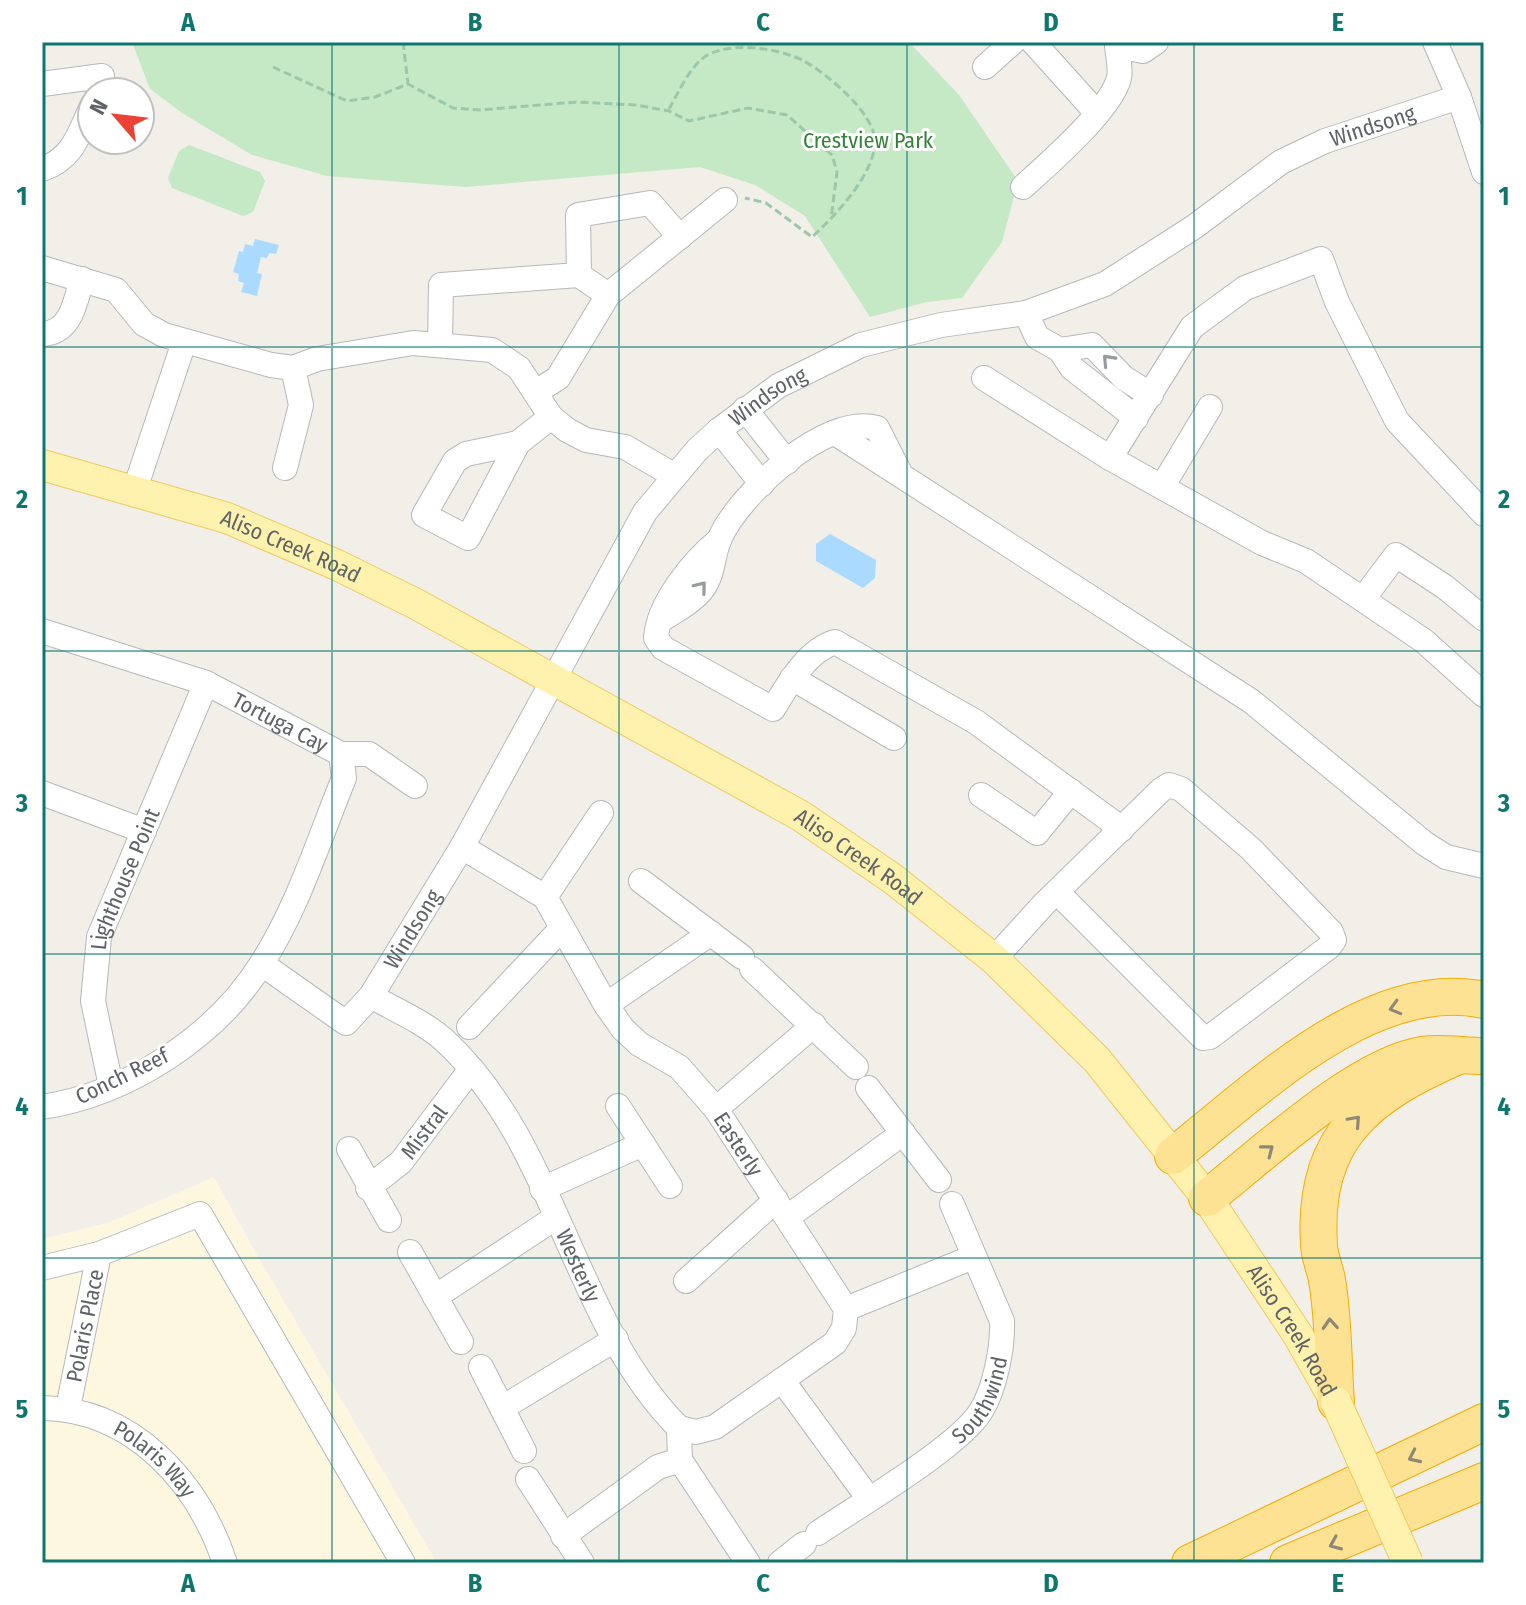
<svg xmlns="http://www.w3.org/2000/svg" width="1526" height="1605" viewBox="0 0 1526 1605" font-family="'Fira Sans Condensed',sans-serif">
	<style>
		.commercial { fill: #fef7e0 }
		.green { fill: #c5e8c5 }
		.water { fill: #aadaff }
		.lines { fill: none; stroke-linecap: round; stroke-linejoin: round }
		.minor-casing { stroke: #b5b8bc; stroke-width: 26 }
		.major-casing { stroke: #f2c960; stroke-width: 32 }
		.highway-casing { stroke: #f9ab00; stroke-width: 38 }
		.path { stroke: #9cc7a9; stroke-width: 3; stroke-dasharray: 8 4; stroke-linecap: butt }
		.minor { stroke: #fff; stroke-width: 24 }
		.major { stroke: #fff2af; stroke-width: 30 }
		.highway { stroke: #fde293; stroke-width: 36 }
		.major-bridge-casing { stroke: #f2c960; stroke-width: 32; stroke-linecap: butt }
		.major-bridge { stroke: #fff2af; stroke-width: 30 }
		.oneway { stroke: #979a9d }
		.oneway2 { stroke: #8e8975 }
		.grid { fill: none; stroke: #0f766e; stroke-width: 2; stroke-opacity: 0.55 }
		.labels { text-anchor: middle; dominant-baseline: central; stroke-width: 6; stroke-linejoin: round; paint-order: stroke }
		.street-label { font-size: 22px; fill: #5f6368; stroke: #fff }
		.park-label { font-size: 22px; fill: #348238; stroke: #fff }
		.neatline { fill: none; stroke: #0f766e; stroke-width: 3 }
		.grid-label { font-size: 26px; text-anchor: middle; font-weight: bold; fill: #0f766e }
	</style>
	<rect width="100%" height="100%" fill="#f1efe8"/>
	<path class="commercial" d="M214 1177 257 1255 437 1563H42V1239L110 1222Z"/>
	<g class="green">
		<path d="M132 42H909L959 95 1018 181 1002 242 962 298 927 302 870 317 805 216 755 185 700 167 465 187 327 176 252 155 182 113 150 89Z"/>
		<path d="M189 145 260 172 265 181 253 212 243 216 172 188 168 178 179 151Z"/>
	</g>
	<g class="water">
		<path d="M255 239 279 245 276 254 269 253 267 258 261 257 257 273 262 274 257 296 241 292 244 283 238 281 239 274 233 272 239 251 243 252 245 244 253 246Z"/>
		<path d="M830 534 876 560 875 578 863 588 816 561V544Z"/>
	</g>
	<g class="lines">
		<g class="minor-casing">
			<g id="minor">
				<path d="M1033 42 1096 112"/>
				<path d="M1435 42 1459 97 1484 172"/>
				<path d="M985 67 1013 42"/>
				<path d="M42 84 102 76 98 92"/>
				<path d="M42 169C73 159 79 134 92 106"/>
				<path d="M1023 187C1048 164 1111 110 1119 78 1121 69 1118 56 1117 46L1143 51 1156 42"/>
				<path d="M42 268 116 290 144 324 164 335 271 365 293 368 317 359 413 343 492 350 519 368 551 417 567 430 586 440 625 447 675 476"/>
				<path d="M608 295 579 275 578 215 650 203 680 237"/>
				<path d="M1026 313 1037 337 1060 350 1072 368 1136 418"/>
				<path d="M42 334C71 333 75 303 82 279"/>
				<path d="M440 344 441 285 579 275"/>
				<path d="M1060 350 1092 345 1124 378 1151 395"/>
				<path d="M984 378 1110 458"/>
				<path d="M536 392 558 378 608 295 725 200"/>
				<path d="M745 409 787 462"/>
				<path d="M719 430 762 484"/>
				<path d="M835 433 1251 701 1424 843 1446 857 1484 866"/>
				<path d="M518 443 468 538 424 515 455 461 466 454 518 443 551 417"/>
				<path d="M285 468 301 405 293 368"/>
				<path d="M1162 487 1210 407"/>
				<path d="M135 489 184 342"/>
				<path d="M1484 514 1397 421 1337 302 1321 259 1245 288 1192 327 1110 458 1262 543 1306 561 1424 641 1484 695"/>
				<path d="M719 540C693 561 658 604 656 638L663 648 773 709C788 685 806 651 835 642L976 722 1122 829"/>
				<path d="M1363 599 1396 555 1445 587 1484 619"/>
				<path d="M663 619C674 611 689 604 698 594 715 577 711 557 720 538 739 495 825 413 877 428L899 471"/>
				<path id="s1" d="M42 631 206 683 341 754 344 778C319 839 298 907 262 963 216 1037 128 1094 42 1107"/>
				<path d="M792 678 894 738"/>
				<path d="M341 754H369L415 786"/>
				<path d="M42 793 144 831"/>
				<path d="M981 795 1037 833 1071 791"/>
				<path id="s2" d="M462 847 545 897 606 1005 623 1029 639 1044 679 1067 716 1109 846 1309 844 1328 835 1343 715 1427 696 1432 679 1428"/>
				<path d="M641 881 742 957"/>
				<path d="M545 897 601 813"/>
				<path d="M994 959 1044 904 1161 790 1169 785 1181 789 1251 849 1331 932 1334 940 1329 947 1210 1037 1203 1038 1057 892"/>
				<path id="s3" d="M262 964 346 1023 371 996 462 847 645 512 697 450 719 430 778 386 861 345 941 325 1026 313 1105 284 1194 227 1281 162 1325 141 1459 97"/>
				<path d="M752 969 856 1067"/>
				<path id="s4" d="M371 996C395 1010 424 1022 444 1040 558 1145 571 1319 679 1428L680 1460 748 1563"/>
				<path d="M606 1005 711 933"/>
				<path d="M469 1027 562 928"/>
				<path id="s5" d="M111 1086 93 1001 99 937 206 683"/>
				<path d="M868 1088 939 1180"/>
				<path d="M618 1106 670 1186"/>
				<path d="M716 1109 814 1025"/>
				<path d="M349 1149 389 1220"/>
				<path id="s6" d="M368 1188 401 1162 471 1069"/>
				<path d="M542 1189 643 1144"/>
				<path d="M789 1216 903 1133"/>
				<path d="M410 1252 461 1342"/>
				<path d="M42 1268 99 1254 200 1214 403 1563"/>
				<path d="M686 1281 776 1200"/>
				<path d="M435 1297 555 1218"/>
				<path d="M846 1309 973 1257"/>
				<path d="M481 1367 524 1451"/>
				<path d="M782 1380 869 1499"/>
				<path id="s7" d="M42 1408C133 1409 198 1482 225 1563"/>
				<path id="s8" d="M68 1408 99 1254"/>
				<path d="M502 1408 616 1339"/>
				<path d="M528 1479 582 1563"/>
				<path id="s9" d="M818 1533C856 1507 959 1447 981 1411 995 1389 1003 1347 1002 1321L952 1204"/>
				<path d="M563 1536 658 1467 680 1460"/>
				<path d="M780 1563 804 1544"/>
			</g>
		</g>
		<g class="major-casing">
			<g id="major">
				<path id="s10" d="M42 465 227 518 337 565 416 604 801 816 893 879 994 959 1097 1060 1207 1198 1298 1335 1336 1402"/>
			</g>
		</g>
		<g class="highway-casing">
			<g id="highway">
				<path d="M1173 1156C1255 1092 1370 976 1484 1000"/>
				<path d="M1207 1198C1261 1156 1356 1066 1422 1055 1441 1052 1464 1056 1484 1056"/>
				<path d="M1336 1402C1333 1362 1334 1320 1327 1280 1325 1268 1319 1256 1319 1244 1312 1137 1368 1095 1458 1056"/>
				<path d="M1190 1563 1484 1422"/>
				<path d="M1288 1563 1484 1481"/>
			</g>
		</g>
		<g class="path">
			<path d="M403 42 408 84"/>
			<path d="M273 67 347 101 375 97 408 84 453 108 480 110 576 102 636 105 669 111 689 121 748 108 787 115 832 155 837 172 831 219"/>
			<path d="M669 109C678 93 689 69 703 58 727 40 779 48 804 61 827 74 875 113 875 142 874 175 835 216 812 237L766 203 745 198"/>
		</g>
		<use href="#minor" class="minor"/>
		<use href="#major" class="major"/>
		<use href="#highway" class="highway"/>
		<g class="major-bridge-casing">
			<path id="major-bridge" d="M1336 1402 1408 1563"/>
		</g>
		<use href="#major-bridge" class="major-bridge"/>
	</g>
	<defs><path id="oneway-chevron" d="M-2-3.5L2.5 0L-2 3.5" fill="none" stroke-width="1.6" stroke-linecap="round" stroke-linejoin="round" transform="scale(2)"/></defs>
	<g class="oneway">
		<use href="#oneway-chevron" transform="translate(1108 360) rotate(-133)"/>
		<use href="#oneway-chevron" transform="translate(701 587) rotate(-51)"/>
	</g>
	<g class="oneway2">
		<use href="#oneway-chevron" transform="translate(1395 1008) rotate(164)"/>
		<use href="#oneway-chevron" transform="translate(1355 1121) rotate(-48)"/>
		<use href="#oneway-chevron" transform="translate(1268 1150) rotate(-38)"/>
		<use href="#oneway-chevron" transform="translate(1330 1324) rotate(-94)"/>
		<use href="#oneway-chevron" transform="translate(1414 1457) rotate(155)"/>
		<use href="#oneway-chevron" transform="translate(1335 1544) rotate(157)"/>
	</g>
	<path class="grid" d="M332 42V1563M619 42V1563M907 42V1563M1194 42V1563M42 347H1484M42 651H1484M42 954H1484M42 1258H1484"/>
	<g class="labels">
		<g class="street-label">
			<text stroke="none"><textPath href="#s3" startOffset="1538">Windsong</textPath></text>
			<text stroke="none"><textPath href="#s3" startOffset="866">Windsong</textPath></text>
			<text stroke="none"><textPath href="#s10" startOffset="262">Aliso Creek Road</textPath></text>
			<text stroke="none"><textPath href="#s1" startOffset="256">Tortuga Cay</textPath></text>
			<text stroke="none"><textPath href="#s10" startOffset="910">Aliso Creek Road</textPath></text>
			<text stroke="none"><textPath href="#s5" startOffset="214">Lighthouse Point</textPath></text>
			<text stroke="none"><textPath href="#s3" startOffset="218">Windsong</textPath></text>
			<text transform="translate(122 1076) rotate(-26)">Conch Reef</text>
			<text stroke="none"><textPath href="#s6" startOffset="80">Mistral</textPath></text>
			<text stroke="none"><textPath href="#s2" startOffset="416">Easterly</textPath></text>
			<text stroke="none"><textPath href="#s4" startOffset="350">Westerly</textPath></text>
			<text stroke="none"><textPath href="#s8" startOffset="84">Polaris Place</textPath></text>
			<text stroke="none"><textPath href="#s10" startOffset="1558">Aliso Creek Road</textPath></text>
			<text stroke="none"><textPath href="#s9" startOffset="214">Southwind</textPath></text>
			<text stroke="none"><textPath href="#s7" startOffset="128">Polaris Way</textPath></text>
		</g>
		<g class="park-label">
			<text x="868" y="140">Crestview Park</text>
		</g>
	</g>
	<rect width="1526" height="1605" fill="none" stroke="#ffffff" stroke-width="88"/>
	<g transform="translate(116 116) rotate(298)"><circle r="38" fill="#ffffff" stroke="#bfc1c3" stroke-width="2"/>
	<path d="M0-6L14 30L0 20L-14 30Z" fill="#ea4335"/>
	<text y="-12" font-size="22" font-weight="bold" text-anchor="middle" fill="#5f6368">N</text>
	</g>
	<rect x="44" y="44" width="1438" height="1517" class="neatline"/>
	<g class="grid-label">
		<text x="188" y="31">A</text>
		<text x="475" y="31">B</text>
		<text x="763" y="31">C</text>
		<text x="1051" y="31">D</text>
		<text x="1338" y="31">E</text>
		<text x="22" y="205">1</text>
		<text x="1504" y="205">1</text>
		<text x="22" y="508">2</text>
		<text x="1504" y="508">2</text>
		<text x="22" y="812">3</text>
		<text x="1504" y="812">3</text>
		<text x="22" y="1115">4</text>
		<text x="1504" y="1115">4</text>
		<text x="22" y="1418">5</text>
		<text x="1504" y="1418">5</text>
		<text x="188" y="1592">A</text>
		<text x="475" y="1592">B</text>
		<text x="763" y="1592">C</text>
		<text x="1051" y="1592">D</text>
		<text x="1338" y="1592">E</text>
	</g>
</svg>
